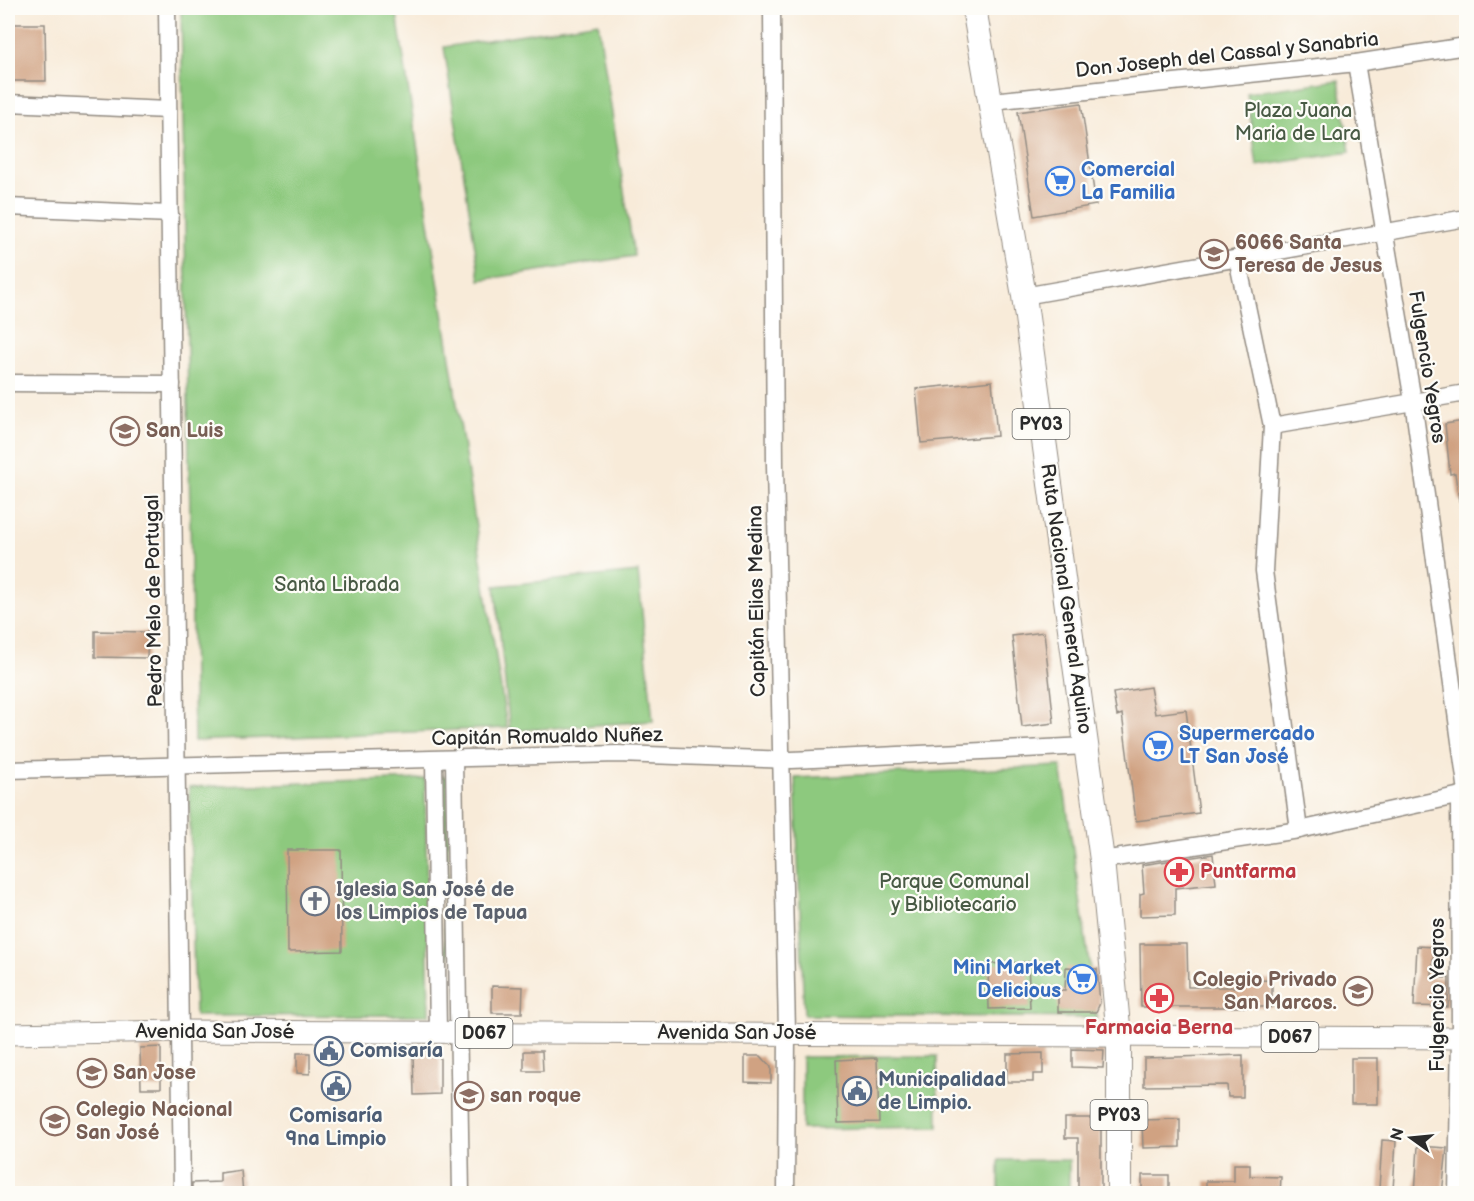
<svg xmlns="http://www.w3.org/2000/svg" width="1474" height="1201" viewBox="0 0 1474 1201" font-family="'Balsamiq Sans',sans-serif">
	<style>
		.green { fill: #8dc97e; stroke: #5c7a54; stroke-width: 1.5 }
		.building { fill: #d0a282 }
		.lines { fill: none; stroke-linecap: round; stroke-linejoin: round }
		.minor-casing { stroke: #928b82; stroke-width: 19 }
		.major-casing { stroke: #928b82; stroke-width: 23 }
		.highway-casing { stroke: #928b82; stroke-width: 26 }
		.minor { stroke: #fff; stroke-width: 16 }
		.major { stroke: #fff; stroke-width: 21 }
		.highway { stroke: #fff; stroke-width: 24 }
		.labels { text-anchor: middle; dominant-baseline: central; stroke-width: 4.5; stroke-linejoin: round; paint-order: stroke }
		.shield { fill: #fdfcf7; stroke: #6a6a68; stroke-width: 1.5 }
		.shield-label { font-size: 18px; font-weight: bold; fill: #2b2b2b }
		.street-label { font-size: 20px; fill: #2b2b2b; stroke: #fdfcf7 }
		.park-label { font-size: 20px; fill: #485a44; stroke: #fdfcf7 }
		.shop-label { font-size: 20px; font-weight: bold; fill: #366cbe; stroke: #fdfcf7; text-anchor: start }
		.education-label { font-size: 20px; font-weight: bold; fill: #785e54; stroke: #fdfcf7; text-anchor: start }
		.health-label { font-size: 20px; font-weight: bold; fill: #be3a42; stroke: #fdfcf7; text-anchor: start }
		.worship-label { font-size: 20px; font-weight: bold; fill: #5b616d; stroke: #fdfcf7; text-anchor: start }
		.service-label { font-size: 20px; font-weight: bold; fill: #4e5e75; stroke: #fdfcf7; text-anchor: start }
	</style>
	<rect width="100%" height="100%" fill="#fdfcf7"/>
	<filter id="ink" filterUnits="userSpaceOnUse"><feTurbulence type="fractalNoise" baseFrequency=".0167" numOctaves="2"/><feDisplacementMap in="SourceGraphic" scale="12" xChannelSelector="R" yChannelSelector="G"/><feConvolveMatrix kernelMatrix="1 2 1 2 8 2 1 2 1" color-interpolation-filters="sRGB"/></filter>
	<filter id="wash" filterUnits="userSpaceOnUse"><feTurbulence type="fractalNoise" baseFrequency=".008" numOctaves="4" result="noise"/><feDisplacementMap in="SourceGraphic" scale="24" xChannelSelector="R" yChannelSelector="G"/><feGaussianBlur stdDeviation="1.35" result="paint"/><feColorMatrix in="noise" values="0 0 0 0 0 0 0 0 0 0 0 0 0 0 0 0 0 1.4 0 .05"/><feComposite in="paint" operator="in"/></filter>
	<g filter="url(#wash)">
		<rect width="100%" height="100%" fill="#f8ebd9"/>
		<g class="green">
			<path d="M181 8H396L507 728 194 741Z"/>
			<path d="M598 22 634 256 480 280 444 47Z"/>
			<path d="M1339 80 1350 152 1257 166 1247 93Z"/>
			<path d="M638 572 653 721 510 731 495 586Z"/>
			<path d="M1061 766 1097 1018 804 1015 795 778Z"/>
			<path d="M442 776 447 777 449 1017 446 1016Z"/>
			<path d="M425 779 429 1015 195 1016 189 787Z"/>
			<path d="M937 1056 938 1127 802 1129V1057Z"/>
			<rect x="999" y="1160" width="70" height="33"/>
		</g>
		<g id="blocks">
			<g class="building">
				<path d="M8 24H45L46 81H8Z"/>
				<path d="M1081 103 1096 205 1034 216 1018 112Z"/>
				<path d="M992 381 997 436 921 443 916 389Z"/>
				<path d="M1464 421 1467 501H1459L1455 473 1450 474 1445 424Z"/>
				<path d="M95 631 148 632 147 658 95 657Z"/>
				<path d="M1044 632 1054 723 1022 727 1012 636Z"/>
				<path d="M1150 687 1155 714 1186 710 1199 813 1136 821 1122 714 1117 716 1113 693Z"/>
				<path d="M287 850H341L342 951 288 952Z"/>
				<path d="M1213 854 1216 884 1175 888V915L1140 916V894L1144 893 1142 865Z"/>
				<path d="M1140 944H1187L1188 987H1239V981L1272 980V1007H1141Z"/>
				<path d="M1417 946 1434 947 1432 977 1449 978 1448 1007 1414 1006Z"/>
				<path d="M1028 962 1030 1008 989 1009 988 964Z"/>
				<path d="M1066 967 1097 969 1100 1003 1096 1012H1058V990H1065Z"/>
				<path d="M492 986 523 987 522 1013H492Z"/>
				<path d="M161 1047V1088H141L140 1048Z"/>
				<path d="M1072 1049 1104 1050 1103 1068 1072 1067Z"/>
				<path d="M440 1050V1094L414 1095 413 1051Z"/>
				<path d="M524 1051H542L543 1071H524Z"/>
				<path d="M297 1053H310V1074L297 1073Z"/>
				<path d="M1043 1053V1074H1033V1082H1007V1054Z"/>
				<path d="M1243 1055V1097H1228L1227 1085 1144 1086V1058Z"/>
				<path d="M745 1056H761L771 1067V1083L745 1082Z"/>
				<path d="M877 1058 879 1122 838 1123 836 1060Z"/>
				<rect x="1351" y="1058" width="27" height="46"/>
				<path d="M1065 1118H1101V1194H1078V1138H1065Z"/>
				<path d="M1180 1119V1147L1143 1148 1142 1120Z"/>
				<path d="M1382 1140 1396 1141 1393 1190 1379 1189Z"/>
				<path d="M1418 1146 1447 1148 1442 1194H1415Z"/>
				<path d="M1234 1164H1250V1176L1281 1177 1280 1194H1206V1181H1234Z"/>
				<path d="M241 1170 243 1194H192V1183L220 1182V1173Z"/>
				<rect x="1142" y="1175" width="27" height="19"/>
			</g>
		</g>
	</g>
	<g filter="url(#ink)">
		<use href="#blocks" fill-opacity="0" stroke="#928b82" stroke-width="1.5"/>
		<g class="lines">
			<g class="minor-casing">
				<g id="minor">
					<path d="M167 8 182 1194"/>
					<path d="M772 8 775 465 787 1032 786 1194"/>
					<path d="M1356 63 1413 401 1466 785"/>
					<path d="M992 101 1356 63 1466 46"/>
					<path d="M8 103 168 110"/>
					<path d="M8 207 170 214"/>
					<path d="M1237 258 1272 426 1264 571 1299 830"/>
					<path d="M1024 296 1466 218"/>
					<path d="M8 383 172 384"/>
					<path d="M1272 426 1466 393"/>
					<path d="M454 760 461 1194"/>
					<path d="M434 761 438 1032"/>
					<path d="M8 770 618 754 792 760 1087 746"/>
					<path d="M1102 860 1299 830 1466 794"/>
					<path d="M1457 1194 1460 1038 1459 796"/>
				</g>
			</g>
			<g class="major-casing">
				<path id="major" d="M8 1034 180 1031 1466 1038"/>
			</g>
			<g class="highway-casing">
				<path id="highway" d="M974 8 1024 296 1102 860 1119 1036V1194"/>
			</g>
			<use href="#minor" class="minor"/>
			<use href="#major" class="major"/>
			<use href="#highway" class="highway"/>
		</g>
	</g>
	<defs>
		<g id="supermarket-ring" transform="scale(1.5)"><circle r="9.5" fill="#fdfcf7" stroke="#3f7fe0" stroke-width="1.5"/><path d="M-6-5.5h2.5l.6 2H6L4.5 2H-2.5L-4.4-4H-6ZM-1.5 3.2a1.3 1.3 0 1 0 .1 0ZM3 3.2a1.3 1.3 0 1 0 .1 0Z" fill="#3f7fe0"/></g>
		<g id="school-ring" transform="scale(1.5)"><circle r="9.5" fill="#fdfcf7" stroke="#8d6e63" stroke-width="1.5"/><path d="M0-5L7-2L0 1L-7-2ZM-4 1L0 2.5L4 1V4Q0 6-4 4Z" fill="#8d6e63"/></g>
		<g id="pharmacy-ring" transform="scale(1.5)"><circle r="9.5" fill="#fdfcf7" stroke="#e0444e" stroke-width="1.5"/><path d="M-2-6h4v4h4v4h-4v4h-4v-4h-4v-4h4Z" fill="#e0444e"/></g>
		<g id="church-ring" transform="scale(1.5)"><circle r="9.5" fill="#fdfcf7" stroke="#6b7280" stroke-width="1.5"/><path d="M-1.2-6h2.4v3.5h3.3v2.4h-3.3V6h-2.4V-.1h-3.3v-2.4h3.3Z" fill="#6b7280"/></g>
		<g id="civic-ring" transform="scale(1.5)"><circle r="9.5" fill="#fdfcf7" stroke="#5c6f8a" stroke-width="1.5"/><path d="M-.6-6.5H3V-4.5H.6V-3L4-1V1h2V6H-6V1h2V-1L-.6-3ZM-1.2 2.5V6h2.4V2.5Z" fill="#5c6f8a"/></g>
	</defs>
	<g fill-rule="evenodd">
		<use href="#supermarket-ring" x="1060" y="181"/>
		<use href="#school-ring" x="1214" y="254"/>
		<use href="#school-ring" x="125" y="431"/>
		<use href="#supermarket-ring" x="1158" y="746"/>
		<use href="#pharmacy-ring" x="1179" y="872"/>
		<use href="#church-ring" x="315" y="901"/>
		<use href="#supermarket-ring" x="1082" y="979"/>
		<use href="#school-ring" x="1358" y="991"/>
		<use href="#pharmacy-ring" x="1159" y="998"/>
		<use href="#civic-ring" x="329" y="1051"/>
		<use href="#school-ring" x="92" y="1073"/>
		<use href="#civic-ring" x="336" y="1086"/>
		<use href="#civic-ring" x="857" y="1091"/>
		<use href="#school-ring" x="469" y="1096"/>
		<use href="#school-ring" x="55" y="1121"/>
	</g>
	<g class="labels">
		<g class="shield">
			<rect x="1012.5" y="409" width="57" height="30" rx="4.5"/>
			<rect x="455.5" y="1018" width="57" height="30" rx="4.5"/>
			<rect x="1261.5" y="1022" width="57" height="30" rx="4.5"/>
			<rect x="1090.5" y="1100" width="57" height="30" rx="4.5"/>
		</g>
		<g class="shield-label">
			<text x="1041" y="424">PY03</text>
			<text x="484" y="1033">D067</text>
			<text x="1290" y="1037">D067</text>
			<text x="1119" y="1115">PY03</text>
		</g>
		<g class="street-label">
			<text transform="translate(1227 55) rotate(-6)">Don Joseph del Cassal y Sanabria</text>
			<text transform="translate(1427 367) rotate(81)">Fulgencio Yegros</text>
			<text transform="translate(1066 599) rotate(82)">Ruta Nacional General Aquino</text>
			<text transform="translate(154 601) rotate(-91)">Pedro Melo de Portugal</text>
			<text transform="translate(757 601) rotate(-91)">Capitán Elias Medina</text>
			<text transform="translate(547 737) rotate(-1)">Capitán Romualdo Nuñez</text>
			<text transform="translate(1438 995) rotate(-90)">Fulgencio Yegros</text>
			<text x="215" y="1032">Avenida San José</text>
			<text x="737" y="1033">Avenida San José</text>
		</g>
		<g class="park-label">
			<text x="1298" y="111">Plaza Juana<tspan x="1298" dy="23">Maria de Lara</tspan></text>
			<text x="337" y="585">Santa Librada</text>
			<text x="954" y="882">Parque Comunal<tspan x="954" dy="23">y Bibliotecario</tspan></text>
		</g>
		<g class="shop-label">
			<text x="1081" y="170">Comercial<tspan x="1081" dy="23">La Familia</tspan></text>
			<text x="1179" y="734">Supermercado<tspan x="1179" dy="23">LT San José</tspan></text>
			<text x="1061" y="968" text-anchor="end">Mini Market<tspan x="1061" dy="23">Delicious</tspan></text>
		</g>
		<g class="education-label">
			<text x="1235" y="243">6066 Santa<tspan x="1235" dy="23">Teresa de Jesus</tspan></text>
			<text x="146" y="431">San Luis</text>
			<text x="1337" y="980" text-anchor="end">Colegio Privado<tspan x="1337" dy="23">San Marcos.</tspan></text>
			<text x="113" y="1073">San Jose</text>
			<text x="490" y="1096">san roque</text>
			<text x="76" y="1110">Colegio Nacional<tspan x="76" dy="23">San José</tspan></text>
		</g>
		<g class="health-label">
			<text x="1200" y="872">Puntfarma</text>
			<text x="1159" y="1028" text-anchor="middle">Farmacia Berna</text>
		</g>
		<g class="worship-label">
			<text x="336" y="890">Iglesia San José de<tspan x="336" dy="23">los Limpios de Tapua</tspan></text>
		</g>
		<g class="service-label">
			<text x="350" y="1051">Comisaría</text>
			<text x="878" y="1080">Municipalidad<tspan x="878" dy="23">de Limpio.</tspan></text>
			<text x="336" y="1116" text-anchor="middle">Comisaría<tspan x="336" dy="23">9na Limpio</tspan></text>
		</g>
	</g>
	<rect width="1474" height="1201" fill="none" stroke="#fdfcf7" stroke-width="30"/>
	<g transform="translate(1411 1138) rotate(285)" stroke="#fdfcf7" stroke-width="4.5" paint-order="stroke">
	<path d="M0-4.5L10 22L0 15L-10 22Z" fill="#2b2b2b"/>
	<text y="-9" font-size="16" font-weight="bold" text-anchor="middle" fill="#2b2b2b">N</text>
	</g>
</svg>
